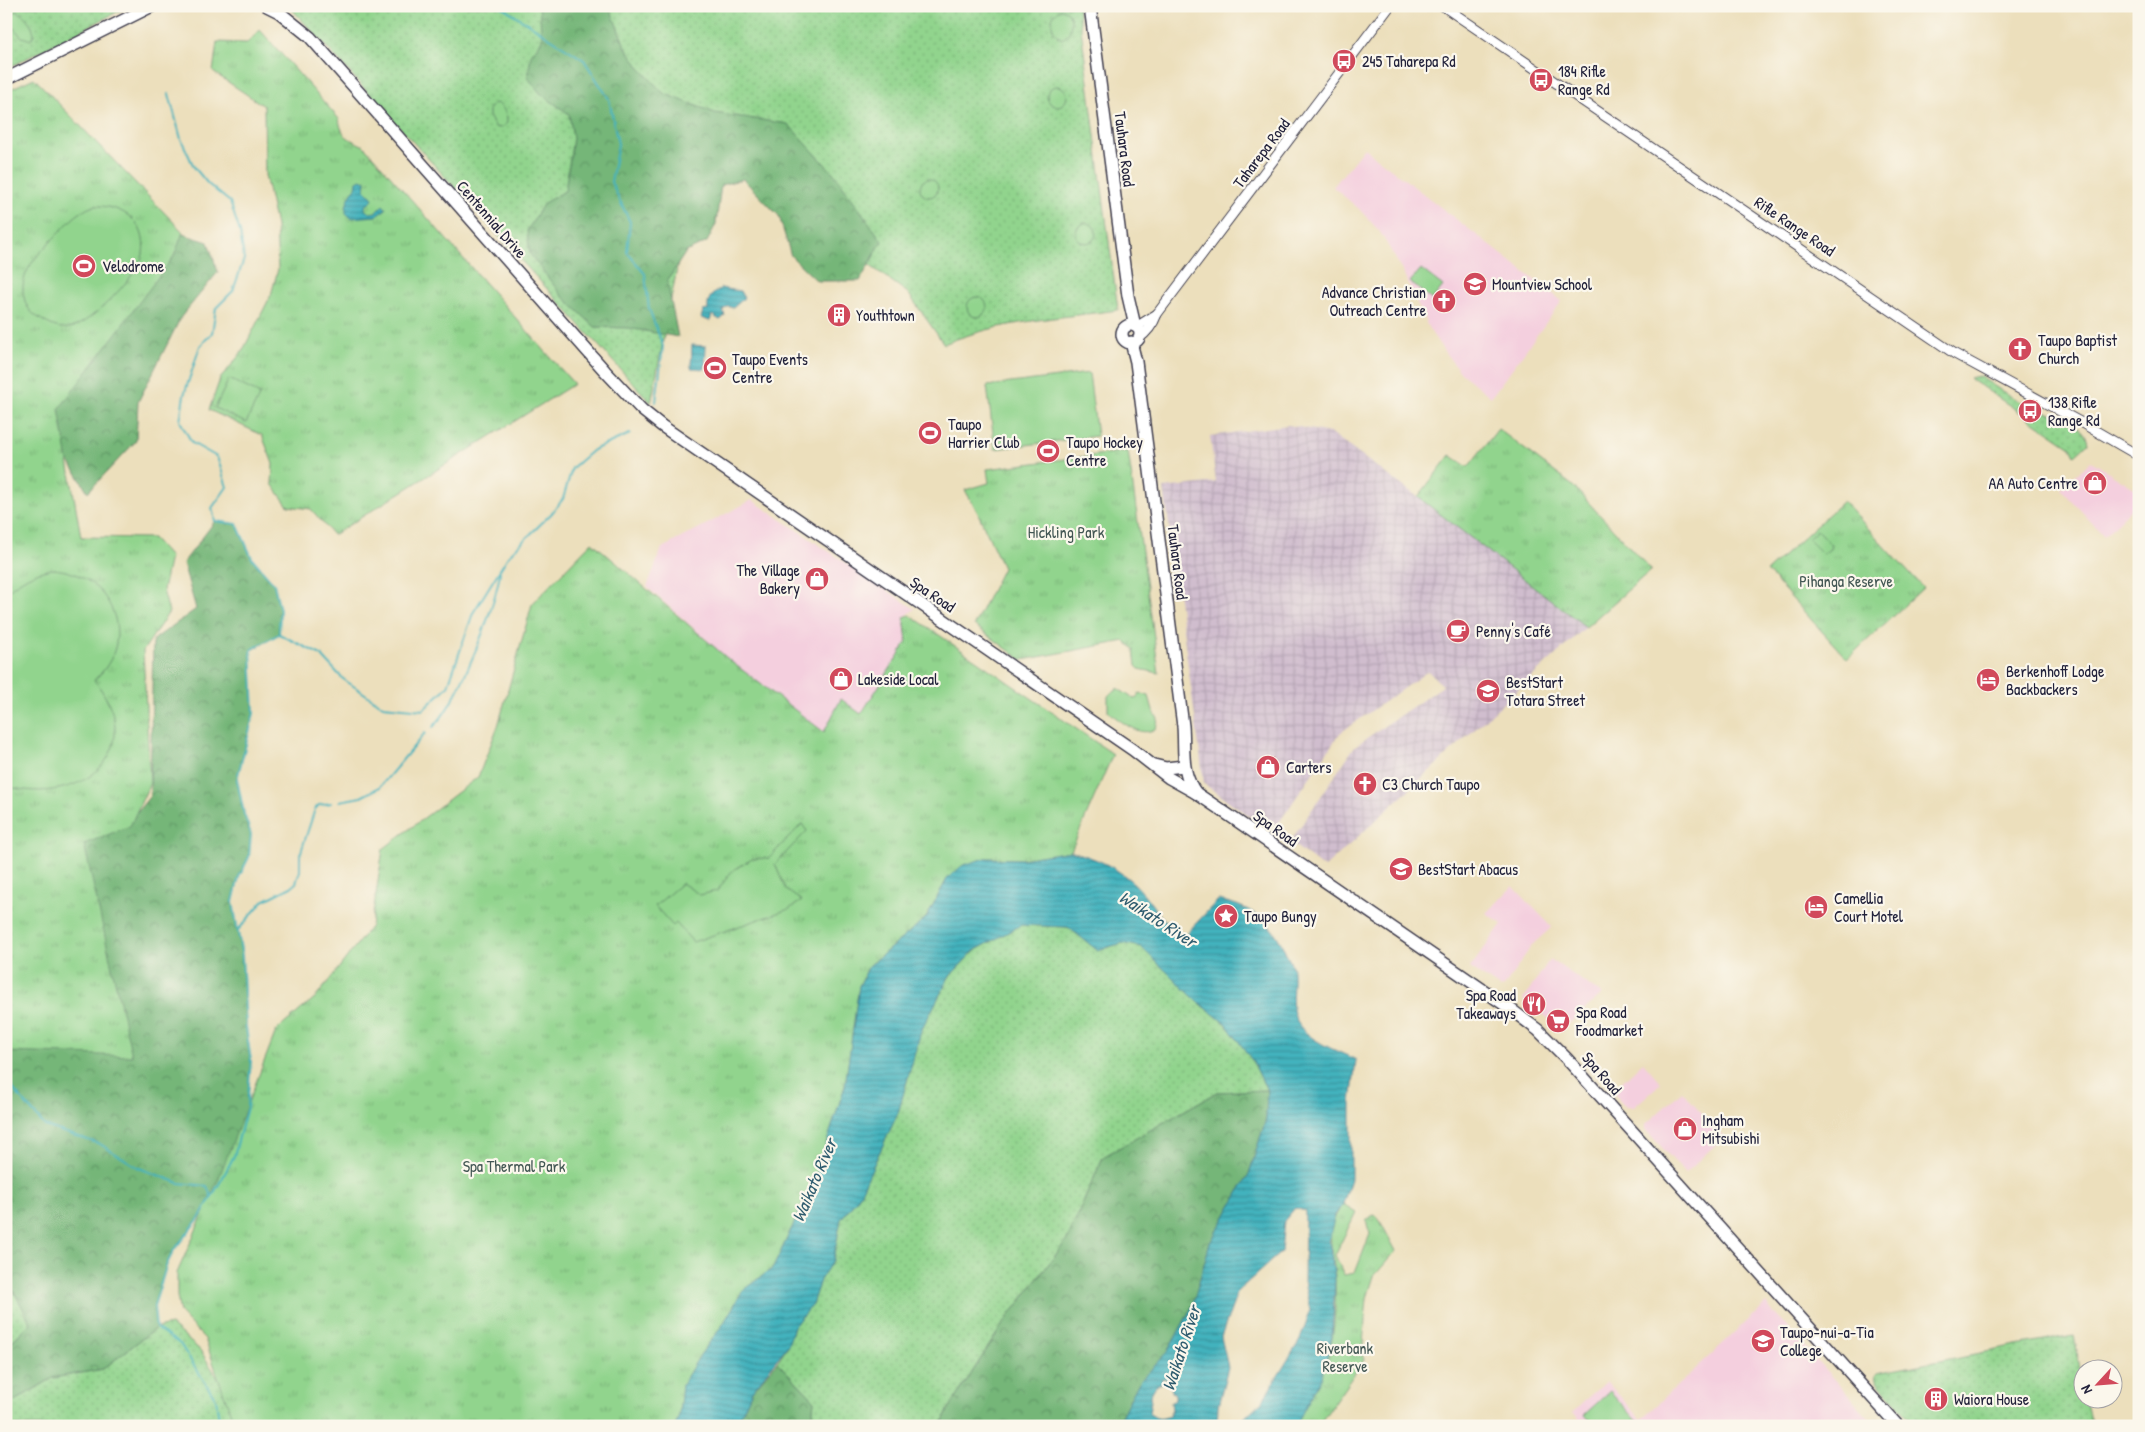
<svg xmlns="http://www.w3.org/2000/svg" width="2145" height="1432" viewBox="0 0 2145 1432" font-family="'Patrick Hand',sans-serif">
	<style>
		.built { fill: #f4cfde }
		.industrial { fill: url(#industrial-grid) }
		.grass { fill: url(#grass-dots); stroke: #5a7b64 }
		.forest { fill: url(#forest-crowns); stroke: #4b6c5a }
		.park { fill: url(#park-tufts); stroke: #5a7b64 }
		.garden { fill: #91d48d; stroke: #5a7b64 }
		.water { fill: url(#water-rules); stroke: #326a7c; fill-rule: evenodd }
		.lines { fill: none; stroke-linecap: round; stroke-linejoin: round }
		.stream { stroke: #43b2bd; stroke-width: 2 }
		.minor-casing { stroke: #403e4e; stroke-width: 11 }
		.major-casing { stroke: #403e4e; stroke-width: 14 }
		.minor { stroke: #fff; stroke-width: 9 }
		.major { stroke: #fff; stroke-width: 11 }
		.labels { text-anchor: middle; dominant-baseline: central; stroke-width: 4.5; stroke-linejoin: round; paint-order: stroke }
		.poi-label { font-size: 16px; fill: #22223b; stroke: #fbf7ec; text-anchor: start }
		.street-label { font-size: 16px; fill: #22223b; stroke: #fbf7ec }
		.park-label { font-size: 16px; fill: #435754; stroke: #fbf7ec }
		.water-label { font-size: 18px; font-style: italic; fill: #2f5c6f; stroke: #fbf7ec }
	</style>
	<defs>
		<pattern id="industrial-grid" width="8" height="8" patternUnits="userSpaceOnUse" patternTransform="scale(1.25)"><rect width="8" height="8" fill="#d0bdce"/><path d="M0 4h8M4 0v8" fill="none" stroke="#b2a2b2"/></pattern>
		<pattern id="grass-dots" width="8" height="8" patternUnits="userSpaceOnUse" patternTransform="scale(1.25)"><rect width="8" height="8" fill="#91d48d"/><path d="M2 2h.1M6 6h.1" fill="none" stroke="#7db67b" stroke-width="1.8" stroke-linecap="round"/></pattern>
		<pattern id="forest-crowns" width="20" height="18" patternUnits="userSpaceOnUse" patternTransform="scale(1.25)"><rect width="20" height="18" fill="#74b678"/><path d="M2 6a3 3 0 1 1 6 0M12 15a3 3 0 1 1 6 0" fill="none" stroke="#5f9464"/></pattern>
		<pattern id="park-tufts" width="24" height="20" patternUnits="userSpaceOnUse" patternTransform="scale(1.25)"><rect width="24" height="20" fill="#91d48d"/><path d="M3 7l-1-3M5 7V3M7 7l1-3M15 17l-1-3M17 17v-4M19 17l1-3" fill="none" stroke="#7db67b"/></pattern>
		<pattern id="water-rules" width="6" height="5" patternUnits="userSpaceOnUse" patternTransform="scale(1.25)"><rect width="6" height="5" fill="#43b2bd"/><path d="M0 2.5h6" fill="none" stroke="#38909b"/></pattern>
	</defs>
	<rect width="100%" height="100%" fill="#fbf7ec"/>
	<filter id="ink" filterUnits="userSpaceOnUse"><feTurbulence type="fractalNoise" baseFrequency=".02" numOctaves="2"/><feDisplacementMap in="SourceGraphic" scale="10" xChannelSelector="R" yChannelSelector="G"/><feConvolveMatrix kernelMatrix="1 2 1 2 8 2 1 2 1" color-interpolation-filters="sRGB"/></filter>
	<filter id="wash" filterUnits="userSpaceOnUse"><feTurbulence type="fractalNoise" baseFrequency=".0096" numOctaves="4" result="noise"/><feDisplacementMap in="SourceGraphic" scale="20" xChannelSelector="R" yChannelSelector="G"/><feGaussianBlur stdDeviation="1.12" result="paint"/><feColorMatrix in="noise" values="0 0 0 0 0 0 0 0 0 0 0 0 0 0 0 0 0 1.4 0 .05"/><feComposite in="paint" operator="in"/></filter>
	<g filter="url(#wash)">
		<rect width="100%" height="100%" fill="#ecdfbc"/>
		<g class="built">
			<path d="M1364 148 1562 301 1491 397 1461 373 1446 354 1429 329 1401 268 1380 232 1359 209 1333 187Z"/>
			<path d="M2091 461 2139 491V501L2104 536 2061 489Z"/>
			<path d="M752 500 915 609 904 617 907 642 861 714 824 732 733 663 647 587 662 548Z"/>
			<path d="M1513 886 1552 927 1532 945 1504 987 1500 988 1470 968 1502 924 1486 913Z"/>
			<path d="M1550 959 1602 994 1563 1029 1523 1000Z"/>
			<path d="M1643 1062 1661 1083 1634 1107H1626L1612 1091Z"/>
			<path d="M1682 1091 1724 1137 1685 1173 1646 1130V1124Z"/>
			<path d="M1766 1304 1876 1426H1585L1573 1412 1606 1381 1641 1419Z"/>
		</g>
		<path class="industrial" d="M1288 425 1330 433 1418 497 1586 627 1324 868 1294 845 1292 839 1355 746 1443 686 1428 671 1340 733 1276 827 1267 828 1204 784 1164 488 1216 482 1210 436Z"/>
		<g class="grass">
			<path d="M6 6H129L6 69Z"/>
			<path d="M289 6H1078L1118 310C1059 318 999 321 944 344L908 293 701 144 651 403Z"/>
			<path d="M1979 376C1993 385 2007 395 2022 403 2040 412 2086 419 2088 443L2075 455 2071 447 1969 378Z"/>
			<path d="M1021 925 1068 927 1097 950 1123 943 1141 947 1196 1000 1226 1024 1252 1060 1267 1090 1217 1092 1103 1157 1067 1240 1003 1324 947 1412 941 1426H811L814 1400 777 1362 788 1345 794 1326 812 1304 820 1280 833 1260 841 1219 859 1196 898 1113 921 1031 949 977 974 951Z"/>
			<path d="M6 1277 31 1323 6 1347Z"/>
			<path d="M171 1325 200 1350 227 1392 239 1426H6V1406L53 1378 103 1369 156 1328Z"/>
			<path d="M2074 1335 2082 1380V1400H2086L2091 1426H1916L1876 1380 1875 1376 1877 1373Z"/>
		</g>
		<g class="forest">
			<path d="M539 6H609L625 46 640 68 663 93 715 113 788 124 836 176 882 241 860 281H817L791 256 779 216 743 179 721 185 716 224 707 242 686 252 667 281 678 337 628 328 595 327 562 296 530 254 527 231 544 203 565 191 573 138 569 114 541 94 528 78 531 55 542 40Z"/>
			<path d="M163 228 208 242 218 272 181 317 138 402 136 441 88 492 53 436 59 411 40 372 68 347 98 357 161 270Z"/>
			<path d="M215 521 237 524 252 558 274 584 280 610 279 634 251 651 254 713 237 779 244 814 251 834 249 857 239 877 233 902 242 956 246 1027 251 1061 247 1107 222 1179 200 1217 174 1250 167 1264 154 1306 156 1328 103 1369 53 1378 6 1406V1347L31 1323 6 1277V851L124 828 150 796 153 640 196 609 183 563Z"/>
			<path d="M1267 1090 1266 1119 1249 1174 1210 1243 1192 1307 1167 1353 1139 1382 1116 1426H941L947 1412 1003 1324 1067 1240 1103 1157 1217 1092Z"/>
			<path d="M777 1362 814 1400 811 1426H736L752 1391Z"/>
		</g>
		<g class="park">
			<path d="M260 30 339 119C342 138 348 138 364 146L574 384 333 535 311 509 288 506 272 484 273 464 262 435 209 410 220 379 242 352 271 295 278 269 276 226 265 175 264 106 213 72 217 42 247 43Z"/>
			<path d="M34 78 183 232 174 256 59 409 81 537 153 538 170 557 163 590 169 612 143 651 150 783 130 826 84 844 132 1056 6 1052V91Z"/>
			<path d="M1498 429 1573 486 1651 570 1586 627 1418 497 1450 455 1468 467Z"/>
			<path d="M1128 451 1159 673 1139 669 1136 666 1134 649 1125 641 1022 660 974 625 1003 568 976 509 965 490 989 483 987 469Z"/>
			<path d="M1843 501 1923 588 1847 659 1767 571Z"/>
			<path d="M592 542 733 663 824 732 841 699 861 714 907 642 904 617 910 615 1113 754 1071 851 1022 859 986 858 947 879 926 918 869 966 859 986 845 1086 815 1179 773 1268 743 1290 722 1326 700 1355 682 1385 679 1416 675 1426H235L205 1339 180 1313 177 1296V1273L218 1180 276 1031 317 996 371 926 383 849 478 777 498 726 532 604Z"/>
			<path d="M1343 1204 1356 1212 1335 1255 1344 1275 1355 1273 1370 1234 1366 1221 1373 1215 1378 1217 1396 1251 1374 1276 1367 1298 1362 1354 1364 1360 1318 1426H1293C1311 1399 1326 1371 1332 1339 1335 1321 1336 1299 1335 1281 1335 1249 1321 1234 1343 1204Z"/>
		</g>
		<g class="garden">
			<path d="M1061 9C1074 11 1072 26 1068 35L1062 39C1050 32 1047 15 1061 9Z"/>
			<path d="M16 11C25 14 33 25 34 34L31 40 22 37 10 24 11 16Z"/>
			<circle cx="1057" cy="96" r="10"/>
			<path d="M496 103C504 106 507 115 507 123L501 128 495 127 489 116V108Z"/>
			<circle cx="929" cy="188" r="9"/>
			<path d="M94 206C122 205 148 222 143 254 139 274 91 324 70 328 58 330 48 324 39 318 32 314 27 308 25 301 16 273 39 254 56 236 67 224 78 211 94 206Z"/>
			<circle cx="1086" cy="233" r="10"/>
			<path d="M1421 269 1443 286 1432 300 1410 282Z"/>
			<circle cx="977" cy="307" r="10"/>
			<path d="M1089 373 1097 436 995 449 987 386Z"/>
			<path d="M229 379 260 394 246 423 215 408Z"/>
			<path d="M1817 530 1831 545 1830 549 1823 554 1808 539Z"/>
			<path d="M52 569C110 572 141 640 94 680 152 752 80 808 6 786V592C21 580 33 572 52 569Z"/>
			<path d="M1117 688 1134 699 1137 698 1139 693 1149 696 1153 710 1158 719 1156 728C1140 740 1121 720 1108 712V696L1112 692 1116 691Z"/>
			<path d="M802 824 807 831 775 864 786 890 802 901 789 909 693 942 676 923 673 926 655 906 682 883 700 895 717 891 732 871 752 859 769 858Z"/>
			<path d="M1610 1391 1642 1426H1594L1584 1415Z"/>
		</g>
		<g class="water">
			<path d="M361 179 366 181 365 190 373 198 371 202 365 206V210L370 213 376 212 383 205 386 209 376 216 351 218 346 213C345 205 350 193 356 188L357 181Z"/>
			<path d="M721 288 740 291 744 298 733 308 728 306 723 310 725 316 720 320 712 315 710 321 701 318 703 311 708 310C707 298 711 295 721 288Z"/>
			<path d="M692 345 706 346 705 369 691 368Z"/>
			<path d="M1071 851C1094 858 1111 864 1130 880 1151 897 1158 922 1185 935L1218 900C1252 907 1273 921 1286 954 1289 959 1293 966 1293 972 1294 986 1290 1004 1295 1017 1303 1040 1337 1050 1356 1060L1351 1103V1179L1343 1204 1335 1215 1329 1240 1335 1280 1332 1337 1322 1376 1298 1421 1291 1426H1236L1263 1400 1300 1340 1310 1311 1304 1281 1305 1211 1295 1208 1284 1221 1281 1252 1238 1291 1221 1337 1228 1367 1218 1406 1217 1426H1116L1139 1382 1167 1353 1192 1307 1210 1243 1249 1174 1266 1119 1267 1090 1252 1060 1226 1024 1196 1000 1141 947 1123 943 1097 950 1068 927 1021 925 974 951 949 977 921 1031 898 1113 859 1196 841 1219 833 1260 820 1280 812 1304 794 1326 788 1345 752 1391 736 1426H675L679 1416 682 1385 700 1355 722 1326 743 1290 773 1268 815 1179 845 1086 859 986 869 966 926 918 947 879 963 865 986 858 1022 859ZM1162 1378H1165L1171 1385 1172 1392 1175 1394V1399L1171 1402 1172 1409 1169 1416C1160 1420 1156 1419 1149 1413L1151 1401 1150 1396 1155 1387 1162 1382Z"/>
		</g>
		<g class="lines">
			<g class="stream">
				<path d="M501 6 584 60 609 99 618 144 611 182 630 222 627 252 645 274 649 309 663 346 656 402"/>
				<path d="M169 94 181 139 194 167 208 184 230 202 240 232 244 259 233 291 216 308 212 333 200 346 184 395 180 421 192 443 217 457 227 487 212 508 215 521 237 524 252 558 274 584 280 610 279 634"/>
				<path d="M279 634 321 655 343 679 383 706 423 710 448 686 473 613 509 555 552 513 563 499 572 468 593 450 630 434"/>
				<path d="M433 727C458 703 496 607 500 572"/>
				<path d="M340 801 361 797 380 787 425 733"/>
				<path d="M239 929 263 901 291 887 296 883 300 871V855L315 809 319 805 331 803"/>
				<path d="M6 1081 45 1126 100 1144 139 1168 179 1183 207 1186 211 1196"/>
				<path d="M220 1426 216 1399 180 1344 156 1328 154 1306 167 1264 174 1250 200 1217 222 1179 234 1156 247 1107 251 1061 246 1027 242 956 233 902 239 877 249 857 251 834 244 814 237 779 254 713 251 650 279 634"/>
			</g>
		</g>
	</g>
	<g filter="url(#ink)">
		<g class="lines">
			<g class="minor-casing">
				<g id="minor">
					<path d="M1443 6 1955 354 2082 423 2139 456"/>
					<path d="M1136 327 1157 314"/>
					<path d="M1138 339C1148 332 1153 325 1157 314L1390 6"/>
				</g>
			</g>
			<g class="major-casing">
				<g id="major">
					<path d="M267 6 279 12 310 37 605 371 642 410 662 426 1133 750 1169 778 1196 793 1227 814 1505 1005 1538 1030 1567 1059 1898 1426"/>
					<path d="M1090 6 1128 296 1135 326"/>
					<path d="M6 79 152 6"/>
					<circle cx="1131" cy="334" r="9"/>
					<path d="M1131 342 1136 362 1183 726C1185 750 1180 772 1196 793"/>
					<path d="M1154 765 1166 768 1184 766"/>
				</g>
			</g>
			<use href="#minor" class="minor"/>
			<use href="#major" class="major"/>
		</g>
	</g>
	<defs>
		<g id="bus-disc" transform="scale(1.25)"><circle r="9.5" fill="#d1495b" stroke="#fbf7ec"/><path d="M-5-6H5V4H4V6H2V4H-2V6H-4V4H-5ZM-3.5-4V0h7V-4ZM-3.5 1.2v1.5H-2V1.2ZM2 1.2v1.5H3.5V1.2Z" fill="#fff"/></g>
		<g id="stadium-disc" transform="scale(1.25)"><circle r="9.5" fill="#d1495b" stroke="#fbf7ec"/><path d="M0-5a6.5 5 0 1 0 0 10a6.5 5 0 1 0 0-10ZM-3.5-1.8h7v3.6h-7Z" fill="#fff"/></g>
		<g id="school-disc" transform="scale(1.25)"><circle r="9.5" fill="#d1495b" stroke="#fbf7ec"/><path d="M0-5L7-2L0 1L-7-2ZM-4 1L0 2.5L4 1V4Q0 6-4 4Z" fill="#fff"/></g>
		<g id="church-disc" transform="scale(1.25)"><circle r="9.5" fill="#d1495b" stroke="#fbf7ec"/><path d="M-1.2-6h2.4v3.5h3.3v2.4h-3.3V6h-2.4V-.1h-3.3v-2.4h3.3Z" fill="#fff"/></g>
		<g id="building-disc" transform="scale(1.25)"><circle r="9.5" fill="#d1495b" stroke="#fbf7ec"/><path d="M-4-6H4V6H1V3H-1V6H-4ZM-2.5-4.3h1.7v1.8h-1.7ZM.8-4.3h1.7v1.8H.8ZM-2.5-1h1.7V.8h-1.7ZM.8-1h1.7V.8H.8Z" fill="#fff"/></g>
		<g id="shop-disc" transform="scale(1.25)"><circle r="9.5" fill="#d1495b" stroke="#fbf7ec"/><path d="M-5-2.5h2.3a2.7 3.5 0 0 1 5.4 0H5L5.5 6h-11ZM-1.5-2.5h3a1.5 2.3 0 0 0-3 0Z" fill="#fff"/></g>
		<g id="cafe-disc" transform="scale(1.25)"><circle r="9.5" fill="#d1495b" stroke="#fbf7ec"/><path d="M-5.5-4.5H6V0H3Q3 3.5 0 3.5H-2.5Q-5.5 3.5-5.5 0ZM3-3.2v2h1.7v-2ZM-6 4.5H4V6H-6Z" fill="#fff"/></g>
		<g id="hotel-disc" transform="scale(1.25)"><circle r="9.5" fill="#d1495b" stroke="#fbf7ec"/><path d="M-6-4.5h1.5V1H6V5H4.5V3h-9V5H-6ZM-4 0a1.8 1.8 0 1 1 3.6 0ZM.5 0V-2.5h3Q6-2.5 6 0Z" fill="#fff"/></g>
		<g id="sight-disc" transform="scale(1.25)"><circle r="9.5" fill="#d1495b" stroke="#fbf7ec"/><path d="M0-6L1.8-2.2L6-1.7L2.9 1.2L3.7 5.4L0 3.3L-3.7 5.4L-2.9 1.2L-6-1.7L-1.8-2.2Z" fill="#fff"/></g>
		<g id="restaurant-disc" transform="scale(1.25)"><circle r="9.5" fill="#d1495b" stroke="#fbf7ec"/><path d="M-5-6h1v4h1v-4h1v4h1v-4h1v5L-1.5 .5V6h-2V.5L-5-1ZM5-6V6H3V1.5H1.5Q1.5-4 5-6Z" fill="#fff"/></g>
		<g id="supermarket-disc" transform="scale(1.25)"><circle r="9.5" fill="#d1495b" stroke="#fbf7ec"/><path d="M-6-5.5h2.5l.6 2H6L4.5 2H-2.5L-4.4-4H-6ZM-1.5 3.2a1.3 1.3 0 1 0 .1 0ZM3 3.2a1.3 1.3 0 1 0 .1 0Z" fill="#fff"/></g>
	</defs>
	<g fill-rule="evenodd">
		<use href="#bus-disc" x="1344" y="61"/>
		<use href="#bus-disc" x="1541" y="80"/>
		<use href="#stadium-disc" x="84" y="266"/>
		<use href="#school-disc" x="1475" y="284"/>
		<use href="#church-disc" x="1444" y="301"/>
		<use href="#building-disc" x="839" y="315"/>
		<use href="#church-disc" x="2020" y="349"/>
		<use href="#stadium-disc" x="715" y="368"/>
		<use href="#bus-disc" x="2030" y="411"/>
		<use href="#stadium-disc" x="930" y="433"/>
		<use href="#stadium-disc" x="1048" y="451"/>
		<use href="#shop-disc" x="2095" y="483"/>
		<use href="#shop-disc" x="817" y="579"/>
		<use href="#cafe-disc" x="1458" y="631"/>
		<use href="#shop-disc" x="841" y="679"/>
		<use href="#hotel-disc" x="1988" y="680"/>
		<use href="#school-disc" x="1488" y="691"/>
		<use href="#shop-disc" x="1268" y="767"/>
		<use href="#church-disc" x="1365" y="784"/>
		<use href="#school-disc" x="1401" y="869"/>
		<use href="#hotel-disc" x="1816" y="907"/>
		<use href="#sight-disc" x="1226" y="916"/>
		<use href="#restaurant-disc" x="1534" y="1004"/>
		<use href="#supermarket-disc" x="1558" y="1021"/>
		<use href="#shop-disc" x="1685" y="1129"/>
		<use href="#school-disc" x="1763" y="1341"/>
		<use href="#building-disc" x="1936" y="1399"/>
	</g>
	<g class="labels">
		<g class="poi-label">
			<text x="1362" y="61">245 Taharepa Rd</text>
			<text x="1558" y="71">184 Rifle<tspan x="1558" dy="18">Range Rd</tspan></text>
			<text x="102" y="266">Velodrome</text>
			<text x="1492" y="284">Mountview School</text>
			<text x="1426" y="292" text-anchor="end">Advance Christian<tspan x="1426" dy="18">Outreach Centre</tspan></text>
			<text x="856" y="315">Youthtown</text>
			<text x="2038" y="340">Taupo Baptist<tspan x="2038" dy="18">Church</tspan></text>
			<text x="732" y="359">Taupo Events<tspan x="732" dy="18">Centre</tspan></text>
			<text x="2048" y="402">138 Rifle<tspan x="2048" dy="18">Range Rd</tspan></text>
			<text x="948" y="424">Taupo<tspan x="948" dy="18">Harrier Club</tspan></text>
			<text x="1066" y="442">Taupo Hockey<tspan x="1066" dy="18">Centre</tspan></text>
			<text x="2078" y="483" text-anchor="end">AA Auto Centre</text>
			<text x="800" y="570" text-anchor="end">The Village<tspan x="800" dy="18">Bakery</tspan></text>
			<text x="1476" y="631">Penny's Café</text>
			<text x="2006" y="671">Berkenhoff Lodge<tspan x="2006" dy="18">Backbackers</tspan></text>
			<text x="858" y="679">Lakeside Local</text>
			<text x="1506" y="682">BestStart<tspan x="1506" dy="18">Totara Street</tspan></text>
			<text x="1286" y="767">Carters</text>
			<text x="1382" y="784">C3 Church Taupo</text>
			<text x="1418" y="869">BestStart Abacus</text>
			<text x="1834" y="898">Camellia<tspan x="1834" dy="18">Court Motel</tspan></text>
			<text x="1244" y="916">Taupo Bungy</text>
			<text x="1516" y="995" text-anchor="end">Spa Road<tspan x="1516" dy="18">Takeaways</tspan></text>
			<text x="1576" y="1012">Spa Road<tspan x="1576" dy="18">Foodmarket</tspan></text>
			<text x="1702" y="1120">Ingham<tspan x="1702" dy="18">Mitsubishi</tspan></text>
			<text x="1780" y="1332">Taupo-nui-a-Tia<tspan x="1780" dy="18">College</tspan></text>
			<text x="1954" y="1399">Waiora House</text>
		</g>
		<g class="street-label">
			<text transform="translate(1125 149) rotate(83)">Tauhara Road</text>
			<text transform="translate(1261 153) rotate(-53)">Taharepa Road</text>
			<text transform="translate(492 219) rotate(49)">Centennial Drive</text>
			<text transform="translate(1795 226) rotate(34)">Rifle Range Road</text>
			<text transform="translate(1178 562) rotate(83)">Tauhara Road</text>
			<text transform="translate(933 594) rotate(34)">Spa Road</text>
			<text transform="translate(1276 828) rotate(35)">Spa Road</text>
			<text transform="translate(1602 1073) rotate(49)">Spa Road</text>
		</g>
		<g class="park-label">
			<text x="1066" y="532">Hickling Park</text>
			<text x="1846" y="581">Pihanga Reserve</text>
			<text x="514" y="1166">Spa Thermal Park</text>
			<text x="1345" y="1348">Riverbank<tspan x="1345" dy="18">Reserve</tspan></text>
		</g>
		<g class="water-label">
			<text transform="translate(1158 919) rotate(33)">Waikato River</text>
			<text transform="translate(814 1180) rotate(-67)">Waikato River</text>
			<text transform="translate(1181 1348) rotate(-72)">Waikato River</text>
		</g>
	</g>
	<rect width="2145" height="1432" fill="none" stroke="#fbf7ec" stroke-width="25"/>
	<g transform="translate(2098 1384) rotate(244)"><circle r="24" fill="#fbf7ec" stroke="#a4a2a5"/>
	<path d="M0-4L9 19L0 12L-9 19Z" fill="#d1495b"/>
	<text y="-8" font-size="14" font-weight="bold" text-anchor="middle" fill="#22223b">N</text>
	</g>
</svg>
